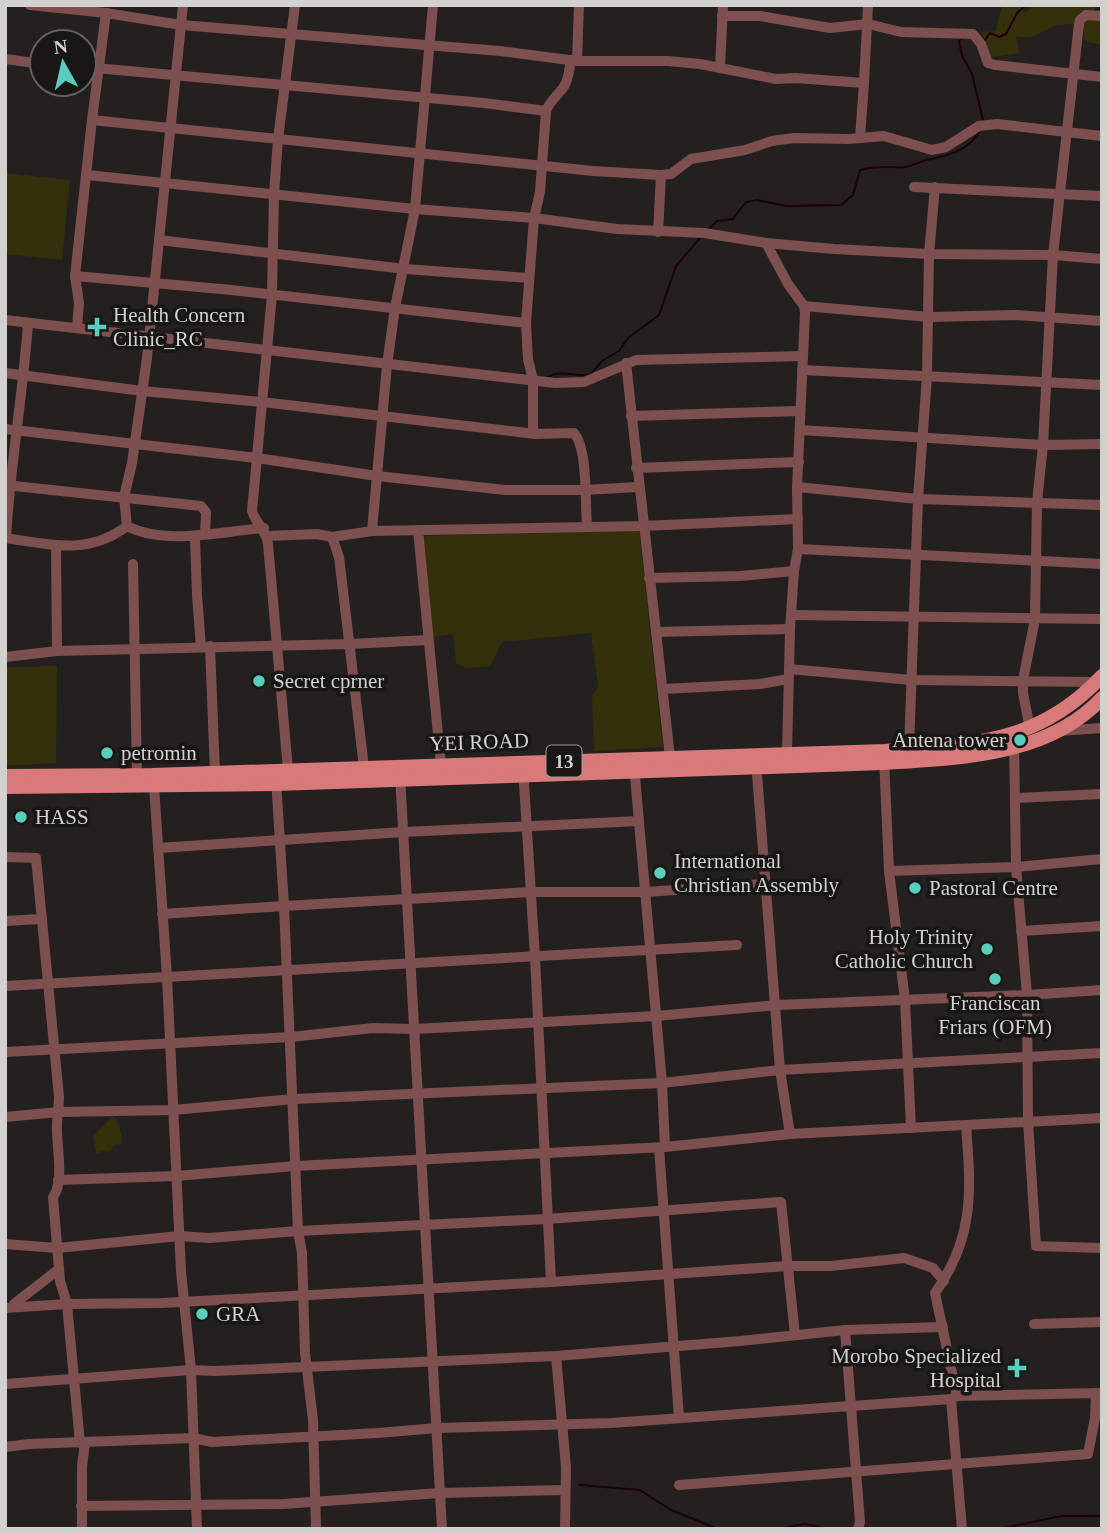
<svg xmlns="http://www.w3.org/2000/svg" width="1107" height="1534" viewBox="0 0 1107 1534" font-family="'Times New Roman',serif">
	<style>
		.grass { fill: #34300b }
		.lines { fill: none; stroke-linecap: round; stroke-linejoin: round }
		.stream { stroke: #1c000d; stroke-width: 2 }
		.minor { stroke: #7d4f4e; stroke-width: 10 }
		.major { stroke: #d87a7a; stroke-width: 14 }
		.poi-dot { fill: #59cebe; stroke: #191716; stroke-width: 2.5 }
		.labels { text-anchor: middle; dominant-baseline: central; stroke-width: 7; stroke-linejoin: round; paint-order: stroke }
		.shield { fill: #191716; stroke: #9b9998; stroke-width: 2 }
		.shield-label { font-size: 19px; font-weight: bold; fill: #d3d1d0 }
		.poi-label { font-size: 21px; fill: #d3d1d0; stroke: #191716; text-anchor: start }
		.street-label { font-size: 21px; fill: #d3d1d0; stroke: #191716 }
	</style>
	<rect width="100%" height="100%" fill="#23201f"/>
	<g class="grass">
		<path d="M1002 5H1023L1024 13 1035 5H1095L1094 15 1102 20V45L1085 41 1083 23 1057 25 1029 38 1016 36 1019 53 991 57 982 32 996 31Z"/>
		<path d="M5 173 70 180 62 260 5 254Z"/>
		<path d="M639 528 663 747 594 751 592 696 598 687 591 633 502 642 490 666 466 668 456 663 453 634 432 637 421 536Z"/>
		<path d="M57 666 56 763 5 766V667Z"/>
		<path d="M113 1116 117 1119 122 1138 121 1144 115 1145 110 1152 102 1151 97 1155 93 1136Z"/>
	</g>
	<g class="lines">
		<g class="stream">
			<path d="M964 37 959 41 962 56 972 74 983 120"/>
			<path d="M985 40 990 33 999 37 1006 34 1017 13 1026 5"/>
			<path d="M709 229 717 221 733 219 746 202 757 200 787 206 841 205 853 195 860 170C876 165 889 168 905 167 912 166 919 162 927 160 947 156 968 151 979 132"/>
			<path d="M548 377C560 369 575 377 590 375L602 361 619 351 628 338 659 315 676 266 700 238"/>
			<path d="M580 1485 640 1490 671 1510 718 1529"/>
			<path d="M778 1529 805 1524 828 1529"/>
			<path d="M950 1529 959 1528"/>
			<path d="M999 1529 1061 1516H1102"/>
		</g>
		<g class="minor">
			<path d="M30 5 106 13 181 25 500 51 577 61H668L700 64 776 79 795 78 864 83 868 5"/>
			<path d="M183 5 147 358 132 463 124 497 127 526C165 546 223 531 264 528"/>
			<path d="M722 16H760L830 28 868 24 901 32 973 34 981 44 988 63 995 65 1102 77"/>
			<path d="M5 59 42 64"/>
			<path d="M571 60C569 70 569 80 563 88 557 96 550 101 546 111L540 192 534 218 526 323 528 360 533 379V429L535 434 574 433C588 449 585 504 587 526"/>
			<path d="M577 61 579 5"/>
			<path d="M84 67 484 103 546 111"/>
			<path d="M720 68 723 5"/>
			<path d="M92 120 593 171 661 175 671 174 691 159 745 150 772 141 794 138 848 139 884 136 932 150 946 147 979 126 997 124 1102 136"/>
			<path d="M860 138 864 83"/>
			<path d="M87 175 415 209 534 218 617 229 704 233 766 243 834 249 929 254 1053 255 1102 259"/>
			<path d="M914 187 1102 196"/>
			<path d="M658 232 661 175"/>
			<path d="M159 240 405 269 529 278"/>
			<path d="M766 243 788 284 804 306 805 313 797 487 798 549 794 571 790 629 787 754"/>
			<path d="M75 276 232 290 526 323"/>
			<path d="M804 306 929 317 1016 315 1102 321"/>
			<path d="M5 320 555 383 584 382 636 360 803 356"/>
			<path d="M77 328 79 303 75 276 92 120 106 13"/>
			<path d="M626 363 670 757"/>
			<path d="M802 370 1102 385"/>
			<path d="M5 373 142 391 262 402 535 434"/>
			<path d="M631 416 800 411"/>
			<path d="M5 429 257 458 377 476 505 490H584L638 487"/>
			<path d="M800 430 1043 445 1102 444"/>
			<path d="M636 468 799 462"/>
			<path d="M5 485 201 506 206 512 205 534"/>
			<path d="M797 487 918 499 1102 505"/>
			<path d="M418 530 441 765"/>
			<path d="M372 531 387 365 395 308 415 209 433 5"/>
			<path d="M267 536 317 534 332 537 339 557 364 767"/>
			<path d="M332 537 372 531 643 526 798 519"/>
			<path d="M5 538C50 544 88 556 127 526"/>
			<path d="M6 538C10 466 23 395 28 323"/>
			<path d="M195 538 197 595 201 647"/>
			<path d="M56 545 57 651"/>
			<path d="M798 549 1102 564"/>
			<path d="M133 564 137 775"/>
			<path d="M649 578 740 576 794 571"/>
			<path d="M792 615 1102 619"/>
			<path d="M656 632 790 629"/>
			<path d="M210 646 215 773"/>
			<path d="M5 657 57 651 350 644 428 640"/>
			<path d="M789 669 912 680 1096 682"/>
			<path d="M663 689 760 684 788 679"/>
			<path d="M1030 729 1023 693V680L1035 619 1037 502 1043 445 1053 255 1079 24 1080 20 1086 15 1102 16"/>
			<path d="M1059 731 1102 728"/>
			<path d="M1014 741 1016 867 1027 995 1028 1121 1036 1246 1102 1248"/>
			<path d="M909 749 918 499 927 376 929 254 935 187"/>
			<path d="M884 757 889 871 905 1000 911 1128"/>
			<path d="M756 761 780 1070 790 1134"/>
			<path d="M634 765 662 1083 665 1147"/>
			<path d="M523 768 535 957 551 1282"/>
			<path d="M288 770 268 544C266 529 256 524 252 511L272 295 274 194 278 139 295 5"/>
			<path d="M400 775 442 1529"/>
			<path d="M154 786 167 977 181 1271 191 1370 197 1529"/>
			<path d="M1015 798 1102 794"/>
			<path d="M158 848 404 832 639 821"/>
			<path d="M5 857 36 858 59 1097C59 1106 57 1115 57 1125 56 1144 65 1182 53 1197L60 1281 67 1304 80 1443"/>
			<path d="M889 871 1016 867 1102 859"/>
			<path d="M162 914 284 906 276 779"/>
			<path d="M5 921 42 919"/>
			<path d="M1021 931 1102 926"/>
			<path d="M5 986 737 945"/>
			<path d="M5 1052 291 1037 373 1028 415 1029 656 1016 777 1005 1027 995 1102 990"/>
			<path d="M5 1117 59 1112 173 1110 294 1099 662 1083 780 1070 1102 1053"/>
			<path d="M659 1148 679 1417"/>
			<path d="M58 1180 176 1176 296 1166 665 1147 790 1134 1102 1118"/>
			<path d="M5 1244 57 1248 180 1236 209 1238 298 1231 547 1219 781 1202 795 1335"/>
			<path d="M14 1304 59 1269"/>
			<path d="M5 1308 67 1304 161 1303 551 1282 788 1266H831L904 1258 933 1268 944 1281"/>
			<path d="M1034 1324 1102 1322"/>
			<path d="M845 1330 860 1522 858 1529"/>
			<path d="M556 1356 566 1467 565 1529"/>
			<path d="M5 1384 191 1370 214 1371 556 1356 740 1341 845 1330 943 1327"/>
			<path d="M957 1396 935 1293C975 1237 971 1190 966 1125"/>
			<path d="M951 1399 962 1529"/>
			<path d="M5 1447 29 1444 193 1438 212 1442 378 1433 437 1428 611 1423 951 1399 957 1396 1102 1393"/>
			<path d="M679 1485 1088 1454 1095 1418 1096 1393"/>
			<path d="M81 1506 283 1504 440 1493 565 1490"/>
			<path d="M82 1529V1466L85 1443"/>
			<path d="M316 1529 313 1420 305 1353 302 1253 298 1231 284 906 531 892H645L766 884"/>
		</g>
		<g class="major">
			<path d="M5 776 152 775 885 751C973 743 1037 745 1102 676"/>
			<path d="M5 787 276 784 883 763C958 758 1047 757 1102 698"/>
		</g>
	</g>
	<g class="poi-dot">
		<path d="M93.5 316.5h7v7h7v7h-7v7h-7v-7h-7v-7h7z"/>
		<circle cx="259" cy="681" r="7"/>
		<circle cx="1020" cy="740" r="7"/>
		<circle cx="107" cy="753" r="7"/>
		<circle cx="21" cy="817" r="7"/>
		<circle cx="660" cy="873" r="7"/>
		<circle cx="915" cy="888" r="7"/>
		<circle cx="987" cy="949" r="7"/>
		<circle cx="995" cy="979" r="7"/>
		<circle cx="202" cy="1314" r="7"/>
		<path d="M1013.5 1357.5h7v7h7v7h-7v7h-7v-7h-7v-7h7z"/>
	</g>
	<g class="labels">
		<rect class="shield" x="546.5" y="745.5" width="35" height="31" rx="5"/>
		<g class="shield-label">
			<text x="564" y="761">13</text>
		</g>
		<g class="poi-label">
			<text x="113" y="315">Health Concern<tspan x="113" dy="24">Clinic_RC</tspan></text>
			<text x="273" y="681">Secret cprner</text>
			<text x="1006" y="740" text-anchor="end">Antena tower</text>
			<text x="121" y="753">petromin</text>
			<text x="35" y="817">HASS</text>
			<text x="674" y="861">International<tspan x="674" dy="24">Christian Assembly</tspan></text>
			<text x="929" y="888">Pastoral Centre</text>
			<text x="973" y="937" text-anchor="end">Holy Trinity<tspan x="973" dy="24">Catholic Church</tspan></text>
			<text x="995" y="1003" text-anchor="middle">Franciscan<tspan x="995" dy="24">Friars (OFM)</tspan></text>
			<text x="216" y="1314">GRA</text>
			<text x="1001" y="1356" text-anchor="end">Morobo Specialized<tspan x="1001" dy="24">Hospital</tspan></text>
		</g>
		<g class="street-label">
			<text transform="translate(479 742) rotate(-2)">YEI ROAD</text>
		</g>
	</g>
	<rect width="1107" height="1534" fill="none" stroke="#d3d1d0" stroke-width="14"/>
	<g transform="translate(63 63) rotate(352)"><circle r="33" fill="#191716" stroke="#636160" stroke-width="2"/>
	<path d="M0-5L12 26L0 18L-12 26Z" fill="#59cebe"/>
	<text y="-10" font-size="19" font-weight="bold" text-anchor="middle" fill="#d3d1d0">N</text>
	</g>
</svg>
